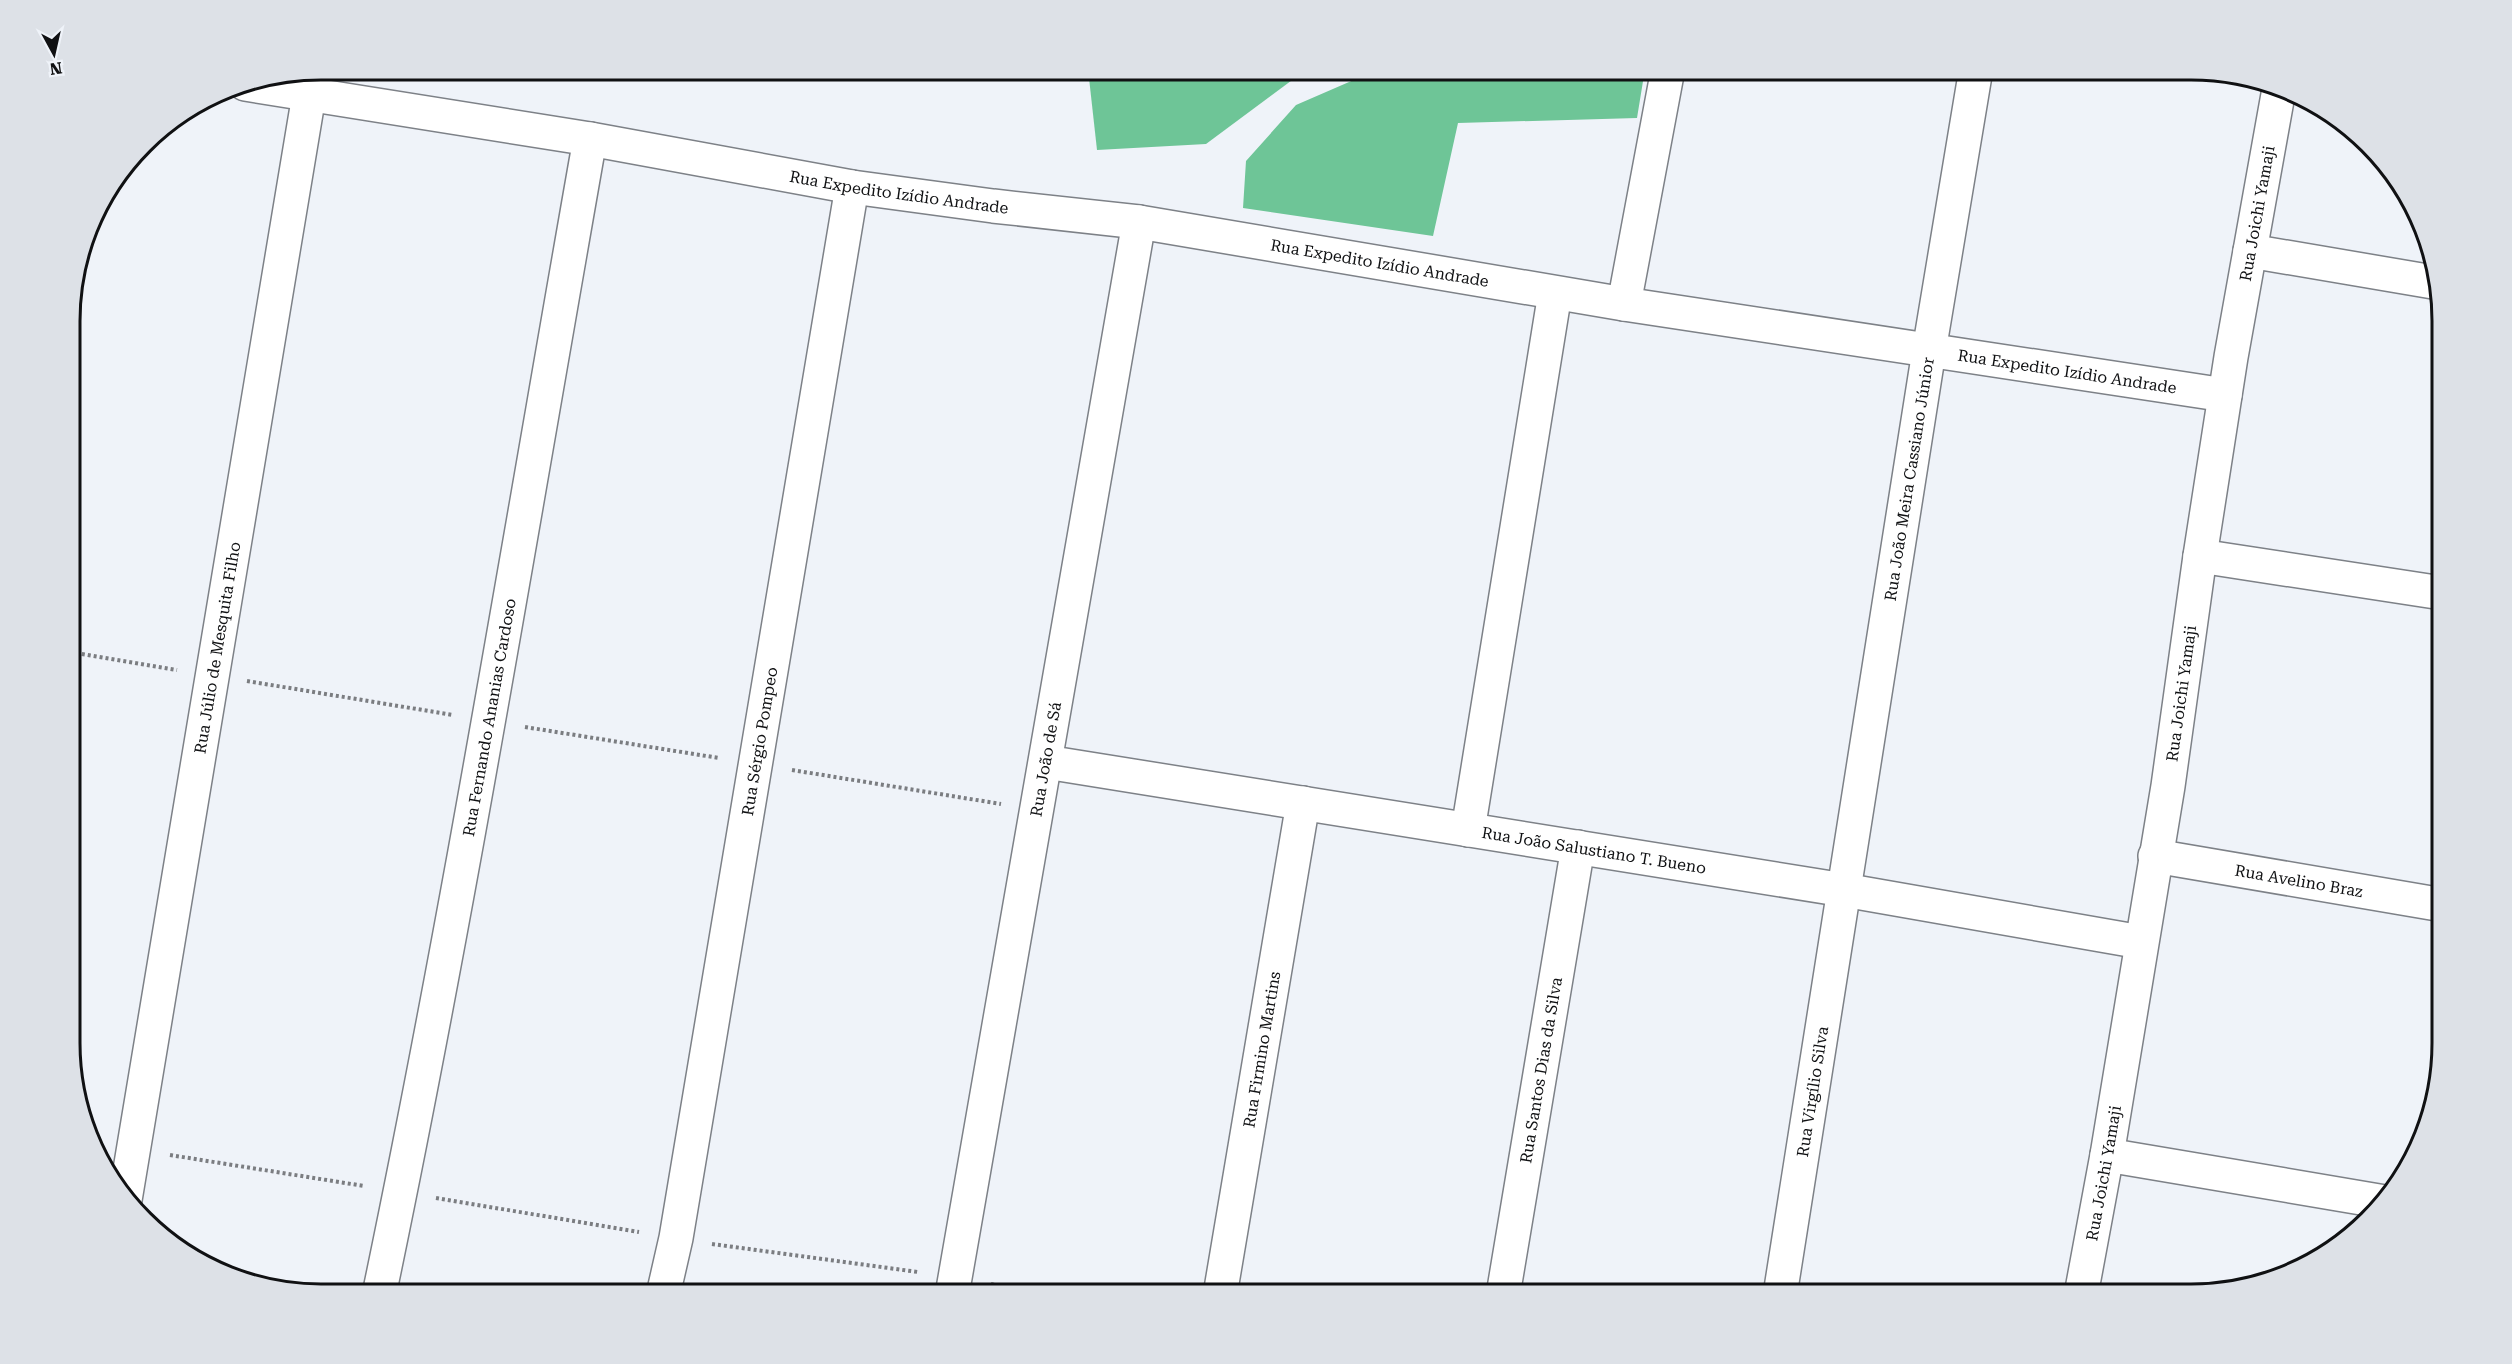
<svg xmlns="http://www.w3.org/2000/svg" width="2512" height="1364" viewBox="0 0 2512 1364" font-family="'Roboto Serif',serif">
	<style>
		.forest { fill: #6ec597 }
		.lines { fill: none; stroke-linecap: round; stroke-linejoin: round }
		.minor-casing { stroke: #7d8187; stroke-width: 36 }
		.major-casing { stroke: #7d8187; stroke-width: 36 }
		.path { stroke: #7b7d81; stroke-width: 4; stroke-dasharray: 3 3; stroke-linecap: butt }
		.minor { stroke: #fff; stroke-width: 33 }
		.major { stroke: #fff; stroke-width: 33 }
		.labels { text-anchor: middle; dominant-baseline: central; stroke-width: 4.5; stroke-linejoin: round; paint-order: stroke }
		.street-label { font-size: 16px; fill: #101113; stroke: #eff3f9 }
		.rim { fill: none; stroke: #101113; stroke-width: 3 }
	</style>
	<rect width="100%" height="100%" fill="#eff3f9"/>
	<g class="forest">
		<path d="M1088 69H1307L1206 144 1097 150Z"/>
		<path d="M1379 69H1645L1637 118 1458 123 1433 236 1243 208 1246 161 1296 105Z"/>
	</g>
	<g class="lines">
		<g class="minor-casing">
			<g id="minor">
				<path id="s1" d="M245 84 590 139 852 187 993 206 1139 222 1624 304 2225 395"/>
				<path d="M2250 251 2439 283"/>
				<path d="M1624 304 1668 69"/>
				<path d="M2200 556 2442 593"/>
				<path id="s2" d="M1046 762 1844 890 2141 942"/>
				<path d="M1468 830 1555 293"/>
				<path id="s3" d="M2155 856 2443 905"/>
				<path d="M2107 1155 2385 1202"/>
				<path id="s4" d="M125 1200 309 95"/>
				<path id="s5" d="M379 1295C459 912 522 524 590 139"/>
				<path id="s6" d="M663 1295 676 1238 852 187"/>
				<path id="s7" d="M952 1295 1139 222"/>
				<path id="s8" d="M1220 1295 1303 803"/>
				<path id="s9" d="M1503 1295 1578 847"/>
				<path id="s10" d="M1780 1295 1929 351 1976 69"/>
			</g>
		</g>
		<g class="major-casing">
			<g id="major">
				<path id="s11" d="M2081 1295 2107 1155 2168 786 2200 556 2231 357 2279 89"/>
			</g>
		</g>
		<g class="path">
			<path d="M70 652 177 670"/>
			<path d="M247 681 453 715"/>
			<path d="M525 727 719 758"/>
			<path d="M792 770 1001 804"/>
			<path d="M170 1155 364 1186"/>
			<path d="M436 1198 639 1232"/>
			<path d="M712 1244 918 1272"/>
			<path d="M991 1284 1046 1295"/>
		</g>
		<use href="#minor" class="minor"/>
		<use href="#major" class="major"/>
	</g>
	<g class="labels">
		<g class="street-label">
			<text stroke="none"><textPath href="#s1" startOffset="663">Rua Expedito Izídio Andrade</textPath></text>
			<text stroke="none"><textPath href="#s11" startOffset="1096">Rua Joichi Yamaji</textPath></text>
			<text stroke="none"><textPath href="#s1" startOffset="1149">Rua Expedito Izídio Andrade</textPath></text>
			<text stroke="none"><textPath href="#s1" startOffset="1845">Rua Expedito Izídio Andrade</textPath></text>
			<text stroke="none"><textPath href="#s10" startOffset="826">Rua João Meira Cassiano Júnior</textPath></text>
			<text stroke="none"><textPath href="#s4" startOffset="560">Rua Júlio de Mesquita Filho</textPath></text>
			<text stroke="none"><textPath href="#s11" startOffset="610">Rua Joichi Yamaji</textPath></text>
			<text stroke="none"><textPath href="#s5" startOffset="588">Rua Fernando Ananias Cardoso</textPath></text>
			<text stroke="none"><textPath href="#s6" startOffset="562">Rua Sérgio Pompeo</textPath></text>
			<text stroke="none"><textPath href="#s7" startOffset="544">Rua João de Sá</textPath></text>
			<text stroke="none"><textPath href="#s2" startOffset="555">Rua João Salustiano T. Bueno</textPath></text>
			<text stroke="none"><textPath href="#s3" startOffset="146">Rua Avelino Braz</textPath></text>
			<text stroke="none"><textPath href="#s8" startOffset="249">Rua Firmino Martins</textPath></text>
			<text stroke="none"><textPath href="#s9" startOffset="228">Rua Santos Dias da Silva</textPath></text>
			<text stroke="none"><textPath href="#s10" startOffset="206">Rua Virgílio Silva</textPath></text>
			<text stroke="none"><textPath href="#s11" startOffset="124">Rua Joichi Yamaji</textPath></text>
		</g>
	</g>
	<path d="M0 0H2512V1364H0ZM321 80H2191A241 241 0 0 1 2432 321V1043A241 241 0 0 1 2191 1284H321A241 241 0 0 1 80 1043V321A241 241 0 0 1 321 80Z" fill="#dde1e7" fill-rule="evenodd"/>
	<path class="rim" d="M321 80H2191A241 241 0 0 1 2432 321V1043A241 241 0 0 1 2191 1284H321A241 241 0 0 1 80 1043V321A241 241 0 0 1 321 80Z"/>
	<g transform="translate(54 54) rotate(172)" stroke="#eff3f9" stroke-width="4.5" paint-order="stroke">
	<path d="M0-4.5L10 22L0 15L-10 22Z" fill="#101113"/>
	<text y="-9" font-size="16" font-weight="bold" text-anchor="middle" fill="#101113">N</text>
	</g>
</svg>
